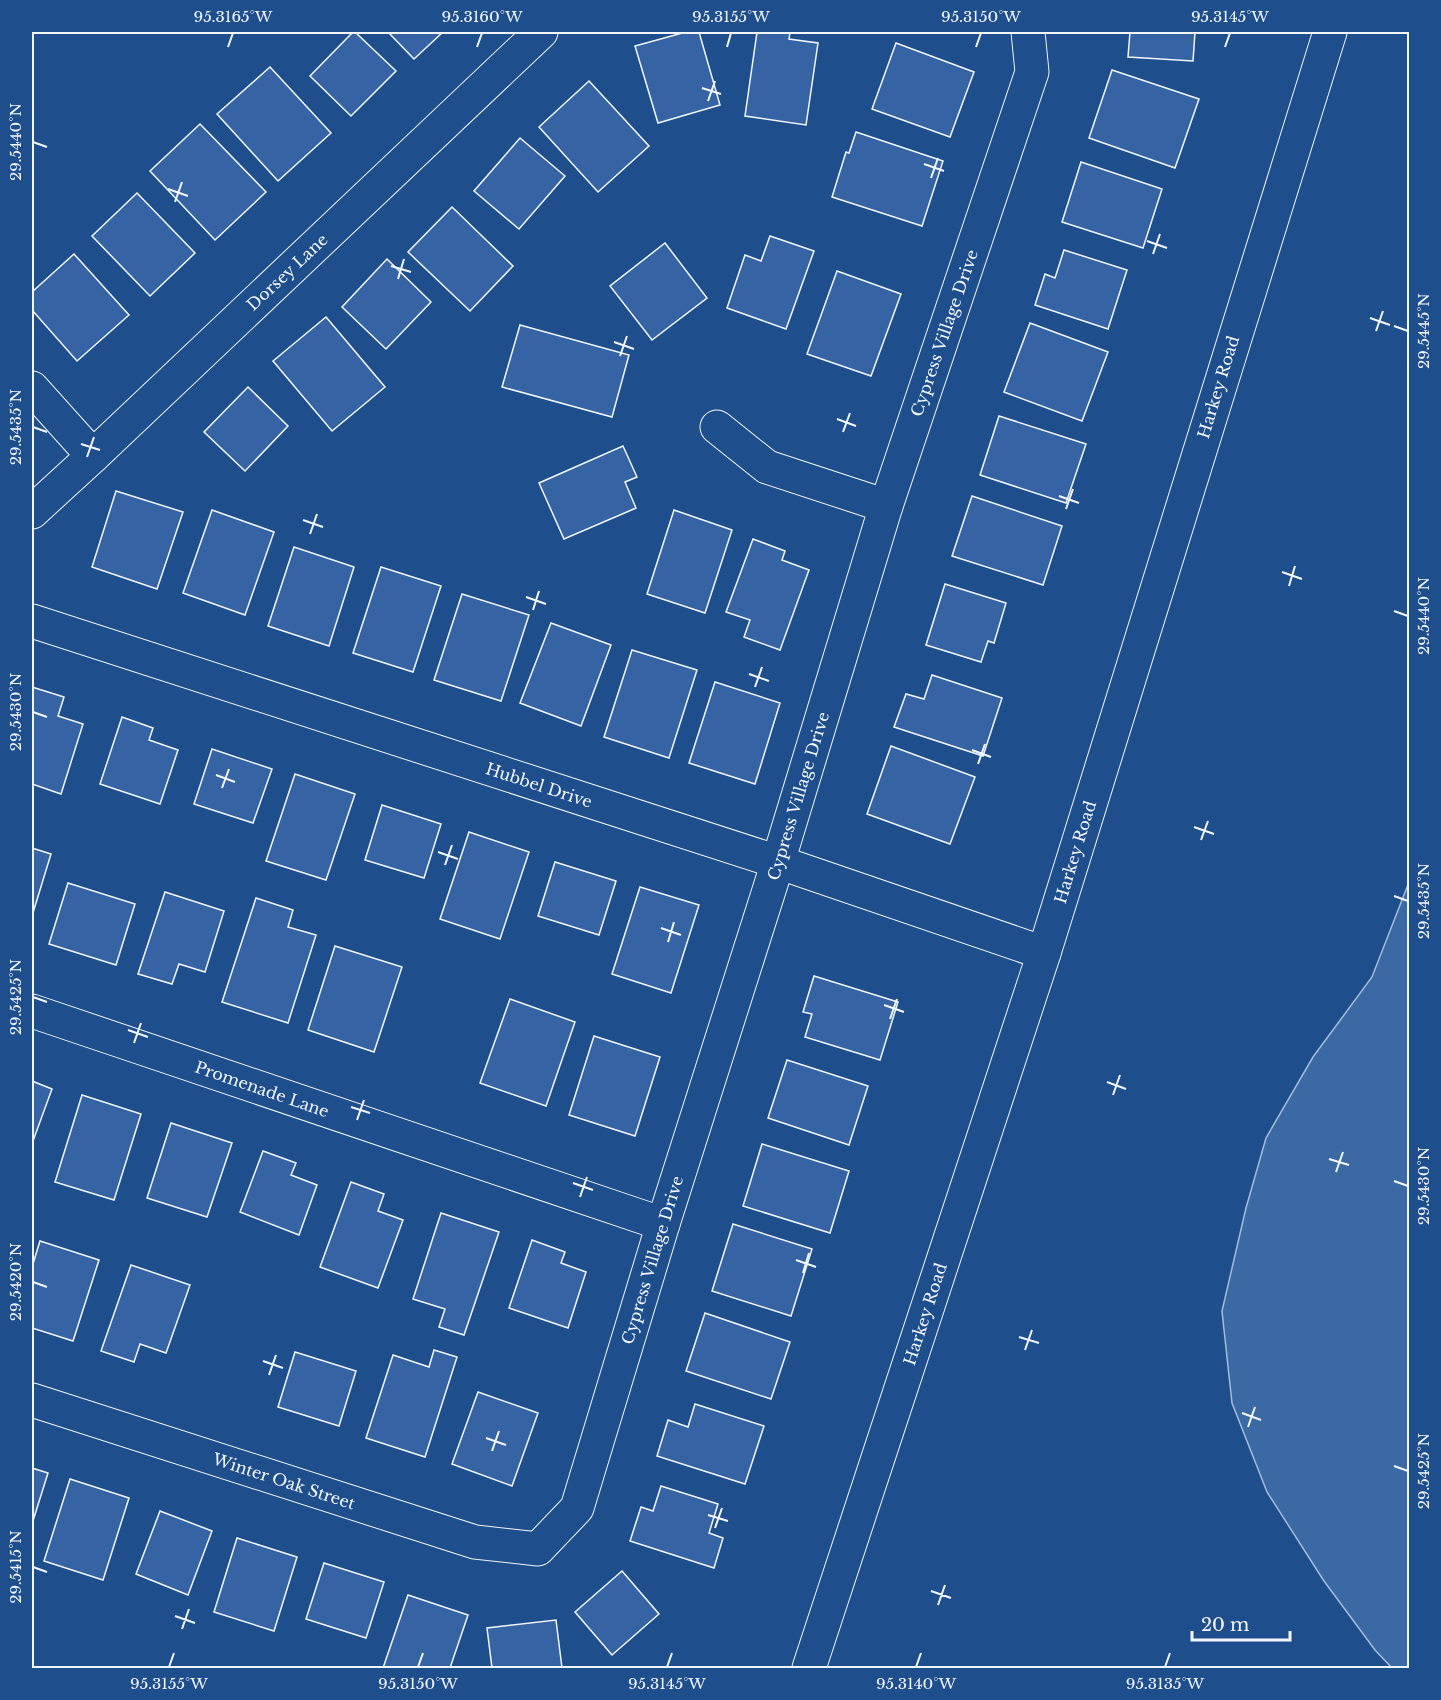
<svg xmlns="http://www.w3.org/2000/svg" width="1441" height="1700" viewBox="0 0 1441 1700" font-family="'Libre Baskerville',serif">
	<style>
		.water { fill: #3b69a3; stroke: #a8bbd7; stroke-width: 1.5 }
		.building { fill: #3563a3; stroke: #f2f6ff; stroke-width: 1.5 }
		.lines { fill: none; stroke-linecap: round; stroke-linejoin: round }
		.minor-casing { stroke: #f2f6ff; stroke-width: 35 }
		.minor { stroke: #1f4e8c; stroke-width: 33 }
		.ticks { fill: none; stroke: #f2f6ff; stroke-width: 2 }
		.labels { text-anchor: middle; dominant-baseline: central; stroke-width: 4.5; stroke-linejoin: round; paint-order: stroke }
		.street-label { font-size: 16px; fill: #f2f6ff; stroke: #1f4e8c }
		.neatline { fill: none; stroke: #f2f6ff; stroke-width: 2 }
		.ticks-label { font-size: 15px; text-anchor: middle; fill: #f2f6ff }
	</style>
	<rect width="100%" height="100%" fill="#1f4e8c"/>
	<path class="water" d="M1409 882 1410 1668H1392L1375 1650 1324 1581 1267 1492 1232 1403 1222 1311 1246 1208 1266 1138 1313 1057 1372 977Z"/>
	<g class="building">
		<path d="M353 32H355L396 71 351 116 310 76Z"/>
		<path d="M388 32H443L414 59Z"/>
		<path d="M686 32H699L720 105 658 123 635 46Z"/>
		<path d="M757 32H790L789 39 818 43 806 125 745 116Z"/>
		<path d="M1130 32H1195L1193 61 1128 57Z"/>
		<path d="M896 43 974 72 950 137 872 109Z"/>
		<path d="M270 67 331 133 278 181 217 114Z"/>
		<path d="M1112 70 1199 99 1175 168 1089 138Z"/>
		<path d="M589 81 649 146 598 192 539 127Z"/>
		<path d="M200 124 266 192 215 240 150 171Z"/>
		<path d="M856 132 943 161 922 226 832 197 846 152 849 153Z"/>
		<path d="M520 138 565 176 519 229 474 191Z"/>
		<path d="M1081 162 1162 189 1143 248 1062 222Z"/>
		<path d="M137 193 195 253 150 296 92 236Z"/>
		<path d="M452 207 513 266 470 311 408 252Z"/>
		<path d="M770 236 814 251 786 329 727 308 745 255 761 261Z"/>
		<path d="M665 243 707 298 652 340 610 286Z"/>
		<path d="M1064 250 1127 270 1108 329 1035 305 1045 274 1055 278Z"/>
		<path d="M74 254 129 315 77 361 32 310V292Z"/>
		<path d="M387 259 431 302 386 349 342 307Z"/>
		<path d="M837 271 901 294 871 376 807 354Z"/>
		<path d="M326 317 385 387 332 431 273 361Z"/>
		<path d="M1030 323 1108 352 1082 421 1004 392Z"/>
		<path d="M520 325 629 355 612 417 502 387Z"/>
		<path d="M248 387 288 426 245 471 204 432Z"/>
		<path d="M999 416 1086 444 1066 503 980 475Z"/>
		<path d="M623 446 637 477 625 482 636 508 564 539 539 483Z"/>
		<path d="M116 491 183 512 157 589 92 567Z"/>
		<path d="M972 496 1062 526 1043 585 952 556Z"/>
		<path d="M212 510 274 532 245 615 183 593Z"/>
		<path d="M674 510 732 530 705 613 647 594Z"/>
		<path d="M753 539 785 551 782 560 809 570 780 650 744 637 750 620 726 612Z"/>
		<path d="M294 547 354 567 329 646 268 626Z"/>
		<path d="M381 567 441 586 413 672 353 653Z"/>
		<path d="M945 584 1006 603 994 643 988 641 981 662 926 645Z"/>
		<path d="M462 594 529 615 501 701 434 680Z"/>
		<path d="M551 623 611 645 581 726 520 703Z"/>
		<path d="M632 650 697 670 669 758 604 737Z"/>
		<path d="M932 675 1002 698 983 756 894 727 906 694 924 699Z"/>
		<path d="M715 682 780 703 755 784 689 763Z"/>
		<path d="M32 687 64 697 58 716 83 724 61 794 32 784Z"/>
		<path d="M122 717 153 728 149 740 178 750 160 804 100 784Z"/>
		<path d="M891 746 975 777 950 844 867 814Z"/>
		<path d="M212 749 272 769 253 823 194 804Z"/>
		<path d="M295 774 355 794 326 880 266 861Z"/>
		<path d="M382 805 441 824 424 878 365 860Z"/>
		<path d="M469 832 529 852 500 939 440 919Z"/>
		<path d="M32 848 51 854 32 916Z"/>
		<path d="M555 862 616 881 599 935 538 916Z"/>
		<path d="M68 883 135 904 116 965 49 944Z"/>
		<path d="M640 887 699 905 671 993 612 974Z"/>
		<path d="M165 892 224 911 205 972 179 964 172 984 138 974Z"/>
		<path d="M256 898 293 910 288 927 316 935 288 1023 222 1002Z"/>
		<path d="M335 946 402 967 374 1052 308 1030Z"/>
		<path d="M814 976 898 1002 880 1060 805 1037 812 1014 803 1012Z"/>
		<path d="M510 999 575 1022 546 1106 480 1083Z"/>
		<path d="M594 1036 660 1057 635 1136 569 1115Z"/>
		<path d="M787 1060 868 1086 849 1145 768 1118Z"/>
		<path d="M32 1081 52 1089 33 1141 32 1140Z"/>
		<path d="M82 1095 141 1114 114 1200 55 1182Z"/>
		<path d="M171 1123 232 1143 207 1217 147 1198Z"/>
		<path d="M762 1144 849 1171 830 1233 743 1206Z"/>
		<path d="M263 1151 296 1163 291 1175 317 1185 299 1235 240 1212Z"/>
		<path d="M351 1182 384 1194 378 1211 403 1220 378 1288 320 1267Z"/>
		<path d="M441 1213 499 1232 464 1335 439 1327 445 1309 413 1299Z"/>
		<path d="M733 1224 812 1249 791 1316 712 1291Z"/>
		<path d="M532 1240 565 1252 561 1263 586 1272 568 1328 509 1308Z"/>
		<path d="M40 1241 99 1260 73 1341 32 1328V1267Z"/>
		<path d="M131 1265 190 1285 166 1353 140 1344 134 1362 101 1351Z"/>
		<path d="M705 1313 790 1342 771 1399 686 1371Z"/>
		<path d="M434 1350 457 1357 425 1457 366 1438 393 1355 429 1367Z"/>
		<path d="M295 1352 356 1371 339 1426 278 1407Z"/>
		<path d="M478 1392 538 1413 512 1486 452 1464Z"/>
		<path d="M695 1404 764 1426 745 1484 657 1456 668 1420 688 1427Z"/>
		<path d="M32 1468 48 1473 32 1524Z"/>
		<path d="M70 1479 129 1498 103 1580 44 1561Z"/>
		<path d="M661 1486 718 1504 709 1533 723 1538 714 1568 630 1541 641 1507 653 1511Z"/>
		<path d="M160 1511 212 1531 188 1595 136 1574Z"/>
		<path d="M237 1538 297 1557 274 1631 214 1612Z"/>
		<path d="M324 1563 384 1582 366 1638 306 1619Z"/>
		<path d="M622 1571 659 1614 612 1655 575 1612Z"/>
		<path d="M408 1595 468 1615 450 1668H383Z"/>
		<path d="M556 1620 562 1668H492L487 1628Z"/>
	</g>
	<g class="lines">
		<g class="minor-casing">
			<g id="minor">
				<path d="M32 388 93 456"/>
				<path d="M717 427 767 467 886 506"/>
				<path d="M32 512 93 456 541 32"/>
				<path d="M32 621 778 862 1044 953"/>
				<path d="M32 1011 663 1224"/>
				<path d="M32 1400 475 1542 538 1549 577 1508 663 1224 778 862 886 506 1032 72 1028 32"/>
				<path d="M809 1668 1044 953 1330 32"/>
			</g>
		</g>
		<use href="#minor" class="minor"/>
	</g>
	<path class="ticks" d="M228 47 233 33M477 47 482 33M727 47 731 33M976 47 981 33M1225 47 1230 33M702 88 721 94M708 101 715 81M33 142 47 147M924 164 944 171M931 178 938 158M168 189 188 196M175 202 182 182M1147 241 1167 248M1153 254 1160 234M391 266 411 272M398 279 404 259M1370 318 1390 325M1394 326 1408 331M1376 331 1383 311M614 342 634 349M620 356 627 336M837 419 856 426M33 427 47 432M843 432 850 413M81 444 100 450M87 457 94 437M1059 496 1079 503M1066 509 1073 489M303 520 323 527M310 534 317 514M1282 572 1302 579M1289 586 1295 566M526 597 546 604M533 610 539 591M1394 611 1408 616M749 674 769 681M755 687 762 667M33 712 47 717M972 750 991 757M978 764 985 744M216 775 235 782M222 788 229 769M1194 827 1214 834M1201 840 1208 821M438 852 458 859M445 865 452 845M1394 896 1408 901M661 928 681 935M668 942 674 922M33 997 47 1002M884 1005 904 1012M890 1019 897 999M128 1030 148 1037M134 1043 141 1023M1107 1082 1126 1089M1113 1095 1120 1075M351 1107 370 1113M357 1120 364 1100M1329 1159 1349 1165M1336 1172 1343 1152M1394 1181 1408 1186M573 1183 593 1190M580 1197 587 1177M796 1260 816 1267M803 1273 809 1253M33 1282 47 1287M1019 1337 1039 1343M1025 1350 1032 1330M263 1361 283 1368M269 1375 276 1355M1242 1413 1261 1420M1248 1427 1255 1407M486 1438 506 1445M492 1451 499 1431M1394 1466 1408 1471M708 1515 728 1521M715 1528 722 1508M33 1567 47 1572M931 1591 951 1598M938 1605 945 1585M175 1616 195 1623M182 1629 189 1609M169 1667 174 1653M418 1667 423 1653M667 1667 672 1653M916 1667 921 1653M1165 1667 1170 1653"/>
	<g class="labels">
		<g class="street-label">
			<text transform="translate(287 272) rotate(-43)">Dorsey Lane</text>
			<text transform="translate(944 333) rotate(-71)">Cypress Village Drive</text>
			<text transform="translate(1218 387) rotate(-73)">Harkey Road</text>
			<text transform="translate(539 785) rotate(18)">Hubbel Drive</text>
			<text transform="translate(798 796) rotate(-73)">Cypress Village Drive</text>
			<text transform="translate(1075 852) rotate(-73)">Harkey Road</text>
			<text transform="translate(262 1089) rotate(19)">Promenade Lane</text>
			<text transform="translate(652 1260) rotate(-73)">Cypress Village Drive</text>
			<text transform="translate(925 1314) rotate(-72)">Harkey Road</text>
			<text transform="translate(284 1481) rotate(18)">Winter Oak Street</text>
		</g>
	</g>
	<rect width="1441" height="1700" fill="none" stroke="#1f4e8c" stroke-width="66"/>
	<path d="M1192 1631v9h98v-9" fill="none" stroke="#f2f6ff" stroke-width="3"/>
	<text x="1201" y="1631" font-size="18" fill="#f2f6ff" stroke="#1f4e8c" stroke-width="4.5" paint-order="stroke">20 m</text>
	<rect x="33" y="33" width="1375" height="1634" class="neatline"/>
	<g class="ticks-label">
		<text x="233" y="22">95.3165°W</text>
		<text x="482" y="22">95.3160°W</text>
		<text x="731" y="22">95.3155°W</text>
		<text x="981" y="22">95.3150°W</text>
		<text x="1230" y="22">95.3145°W</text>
		<text transform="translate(16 142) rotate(-90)" y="5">29.5440°N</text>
		<text transform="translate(1424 331) rotate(-90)" y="5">29.5445°N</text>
		<text transform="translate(16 427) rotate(-90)" y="5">29.5435°N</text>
		<text transform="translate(1424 616) rotate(-90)" y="5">29.5440°N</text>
		<text transform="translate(16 712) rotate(-90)" y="5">29.5430°N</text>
		<text transform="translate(1424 901) rotate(-90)" y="5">29.5435°N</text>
		<text transform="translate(16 997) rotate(-90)" y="5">29.5425°N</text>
		<text transform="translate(1424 1186) rotate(-90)" y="5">29.5430°N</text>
		<text transform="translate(16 1282) rotate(-90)" y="5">29.5420°N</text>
		<text transform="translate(1424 1471) rotate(-90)" y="5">29.5425°N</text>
		<text transform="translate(16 1567) rotate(-90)" y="5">29.5415°N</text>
		<text x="169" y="1689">95.3155°W</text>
		<text x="418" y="1689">95.3150°W</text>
		<text x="667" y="1689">95.3145°W</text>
		<text x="916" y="1689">95.3140°W</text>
		<text x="1165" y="1689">95.3135°W</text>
	</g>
</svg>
